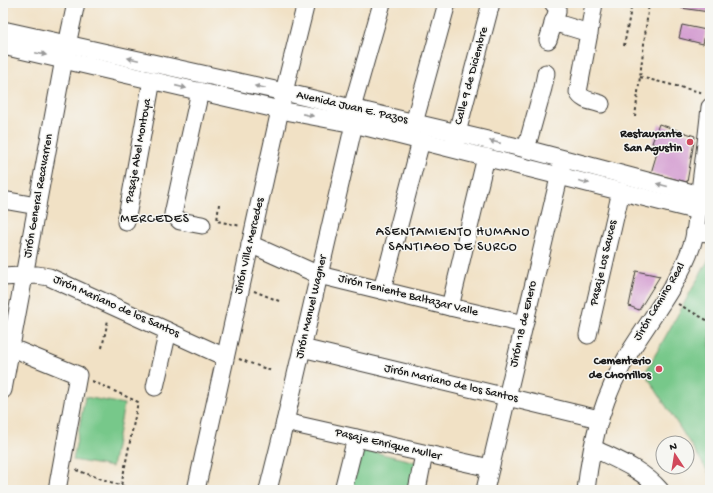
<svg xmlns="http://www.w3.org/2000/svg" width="713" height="493" viewBox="0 0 713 493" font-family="'Gochi Hand',sans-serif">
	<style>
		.green { fill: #77c88a; stroke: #4a7253 }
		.building { fill: #d297cf }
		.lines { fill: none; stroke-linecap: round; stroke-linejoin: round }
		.minor-casing { stroke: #3c3a35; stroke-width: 19 }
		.path { stroke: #3c3a35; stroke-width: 2; stroke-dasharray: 3 3; stroke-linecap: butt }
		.minor { stroke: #fff; stroke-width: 17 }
		.oneway { fill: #999 }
		.poi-dot { fill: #d1495b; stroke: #f6f6f2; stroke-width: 1.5 }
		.labels { text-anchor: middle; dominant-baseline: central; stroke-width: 3; stroke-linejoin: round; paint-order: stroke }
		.street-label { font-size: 12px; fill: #1c1c1c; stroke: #f6f6f2 }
		.poi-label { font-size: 12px; font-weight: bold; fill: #1c1c1c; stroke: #f6f6f2; text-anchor: end }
		.neighbourhood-label { font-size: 13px; letter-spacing: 1px; fill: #1c1c1c; stroke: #f6f6f2 }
	</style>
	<rect width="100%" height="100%" fill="#f6f6f2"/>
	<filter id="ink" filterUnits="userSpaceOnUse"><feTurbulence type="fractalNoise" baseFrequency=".025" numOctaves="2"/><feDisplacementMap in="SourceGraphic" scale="8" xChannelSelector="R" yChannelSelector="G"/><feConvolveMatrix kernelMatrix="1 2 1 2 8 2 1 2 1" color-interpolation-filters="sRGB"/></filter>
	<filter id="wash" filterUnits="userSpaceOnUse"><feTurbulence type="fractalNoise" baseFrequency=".012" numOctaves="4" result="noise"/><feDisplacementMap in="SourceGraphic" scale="16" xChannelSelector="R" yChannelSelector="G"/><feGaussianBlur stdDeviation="0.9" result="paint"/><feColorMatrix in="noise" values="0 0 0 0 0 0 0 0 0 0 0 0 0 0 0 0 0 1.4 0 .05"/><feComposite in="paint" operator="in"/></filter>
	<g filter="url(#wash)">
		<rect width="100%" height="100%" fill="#f1e1c5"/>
		<g class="green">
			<path d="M710 257V475L645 373Z"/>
			<path d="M85 397 124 404 112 467 73 460Z"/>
			<path d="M361 449 416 462 410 490H350Z"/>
		</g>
		<g id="blocks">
			<g class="building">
				<path d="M682 3H710L709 12 681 8Z"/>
				<path d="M682 25 706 30 703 44 679 38Z"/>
				<path d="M659 124 695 136 687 182 651 173 659 146 652 143Z"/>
				<path d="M636 271 660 276 639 310 629 306Z"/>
			</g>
		</g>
	</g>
	<g filter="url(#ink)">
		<use href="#blocks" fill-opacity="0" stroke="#3c3a35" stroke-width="1"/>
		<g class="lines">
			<g class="minor-casing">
				<g id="minor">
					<path d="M553 22 589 33 578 92C582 101 593 101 601 104"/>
					<path d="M3 30 284 92 526 149 700 195"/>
					<path d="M589 33 594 3"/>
					<path d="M548 40 557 12V8L553 3"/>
					<path d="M3 46 280 110 354 124 698 211"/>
					<path d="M200 91 173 214 180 221 202 225"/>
					<path d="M352 108 382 3"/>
					<path d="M414 123 447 3"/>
					<path d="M454 144 491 3"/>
					<path d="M526 149 543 88 546 73"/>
					<path d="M3 200 37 206"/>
					<path d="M126 222 152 80"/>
					<path d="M695 232 710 233"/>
					<path d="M250 244 319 275 450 307 524 324"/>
					<path d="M3 277 37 275 49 277 225 357"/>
					<path d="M382 290 421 141"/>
					<path d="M450 307 486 157"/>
					<path d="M588 335 621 191"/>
					<path d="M12 348 78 375 57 490"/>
					<path d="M302 348 599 419"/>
					<path d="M155 387 168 331"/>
					<path d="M3 390 64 59 76 3"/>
					<path d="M285 422 490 468"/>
					<path d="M593 448C617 460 642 469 660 490"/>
					<path d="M196 490 284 92 306 3"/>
					<path d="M268 490 285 422 354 124"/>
					<path d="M343 490 356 438"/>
					<path d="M417 490 424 454"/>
					<path d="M485 490 562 165"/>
					<path d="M586 490C592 438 603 395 631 350 651 318 680 281 692 245 697 230 697 213 699 198 703 168 707 138 710 107"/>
				</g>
			</g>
			<g class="path">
				<path d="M624 46 632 3"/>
				<path d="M640 77 704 93"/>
				<path d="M635 117 649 3"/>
				<path d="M219 204 217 221 241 226"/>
				<path d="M254 291 279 301"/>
				<path d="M678 304 710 322"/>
				<path d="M102 348 108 320"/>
				<path d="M239 359 272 371"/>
				<path d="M92 381 138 402 121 486"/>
				<path d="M76 470 134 490"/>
			</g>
			<use href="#minor" class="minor"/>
		</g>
		<defs><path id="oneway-solid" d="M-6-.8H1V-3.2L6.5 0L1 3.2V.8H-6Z"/></defs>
		<g class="oneway">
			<use href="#oneway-solid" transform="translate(41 54) rotate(12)"/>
			<use href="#oneway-solid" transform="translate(133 59) rotate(-168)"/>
			<use href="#oneway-solid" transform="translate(181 87) rotate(13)"/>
			<use href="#oneway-solid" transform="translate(260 87) rotate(-168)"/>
			<use href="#oneway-solid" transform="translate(308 115) rotate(11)"/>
			<use href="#oneway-solid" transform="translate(495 142) rotate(-167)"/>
			<use href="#oneway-solid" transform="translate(584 182) rotate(14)"/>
			<use href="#oneway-solid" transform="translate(662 185) rotate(-165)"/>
		</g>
	</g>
	<g class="poi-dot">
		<circle cx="690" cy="142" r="4"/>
		<circle cx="659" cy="369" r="4"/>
	</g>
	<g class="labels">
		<g class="street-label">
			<text transform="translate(472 76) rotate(-75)">Calle 9 de Diciembre</text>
			<text transform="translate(352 108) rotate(13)">Avenida Juan E. Pazos</text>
			<text transform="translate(139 151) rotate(-80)">Pasaje Abel Montoya</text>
			<text transform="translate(39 196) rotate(-80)">Jirón General Recavarren</text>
			<text transform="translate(250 246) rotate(-77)">Jirón Villa Mercedes</text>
			<text transform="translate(604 263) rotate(-77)">Pasaje Los Sauces</text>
			<text transform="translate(408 296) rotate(14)">Jirón Teniente Baltazar Valle</text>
			<text transform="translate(660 302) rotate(-59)">Jirón Camino Real</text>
			<text transform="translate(116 307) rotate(24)">Jirón Mariano de los Santos</text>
			<text transform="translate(312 307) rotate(-77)">Jirón Manuel Wagner</text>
			<text transform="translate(524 324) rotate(-77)">Jirón 18 de Enero</text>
			<text transform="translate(451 384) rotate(13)">Jirón Mariano de los Santos</text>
			<text transform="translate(388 445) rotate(13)">Pasaje Enrique Muller</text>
		</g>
		<g class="poi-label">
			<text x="682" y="135">Restaurante<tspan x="682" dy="14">San Agustin</tspan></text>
			<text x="651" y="362">Cementerio<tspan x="651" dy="14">de Chorrillos</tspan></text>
		</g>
		<g class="neighbourhood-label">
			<text x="155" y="219">MERCEDES</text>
			<text x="453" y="232">ASENTAMIENTO HUMANO<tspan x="453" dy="15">SANTIAGO DE SURCO</tspan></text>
		</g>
	</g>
	<rect width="713" height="493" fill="none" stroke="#f6f6f2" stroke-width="16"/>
	<g transform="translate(675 455) rotate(348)"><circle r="19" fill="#f6f6f2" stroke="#9f9f9c"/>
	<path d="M0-3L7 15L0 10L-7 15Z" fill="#d1495b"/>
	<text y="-6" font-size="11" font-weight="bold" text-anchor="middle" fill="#1c1c1c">N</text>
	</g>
</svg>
